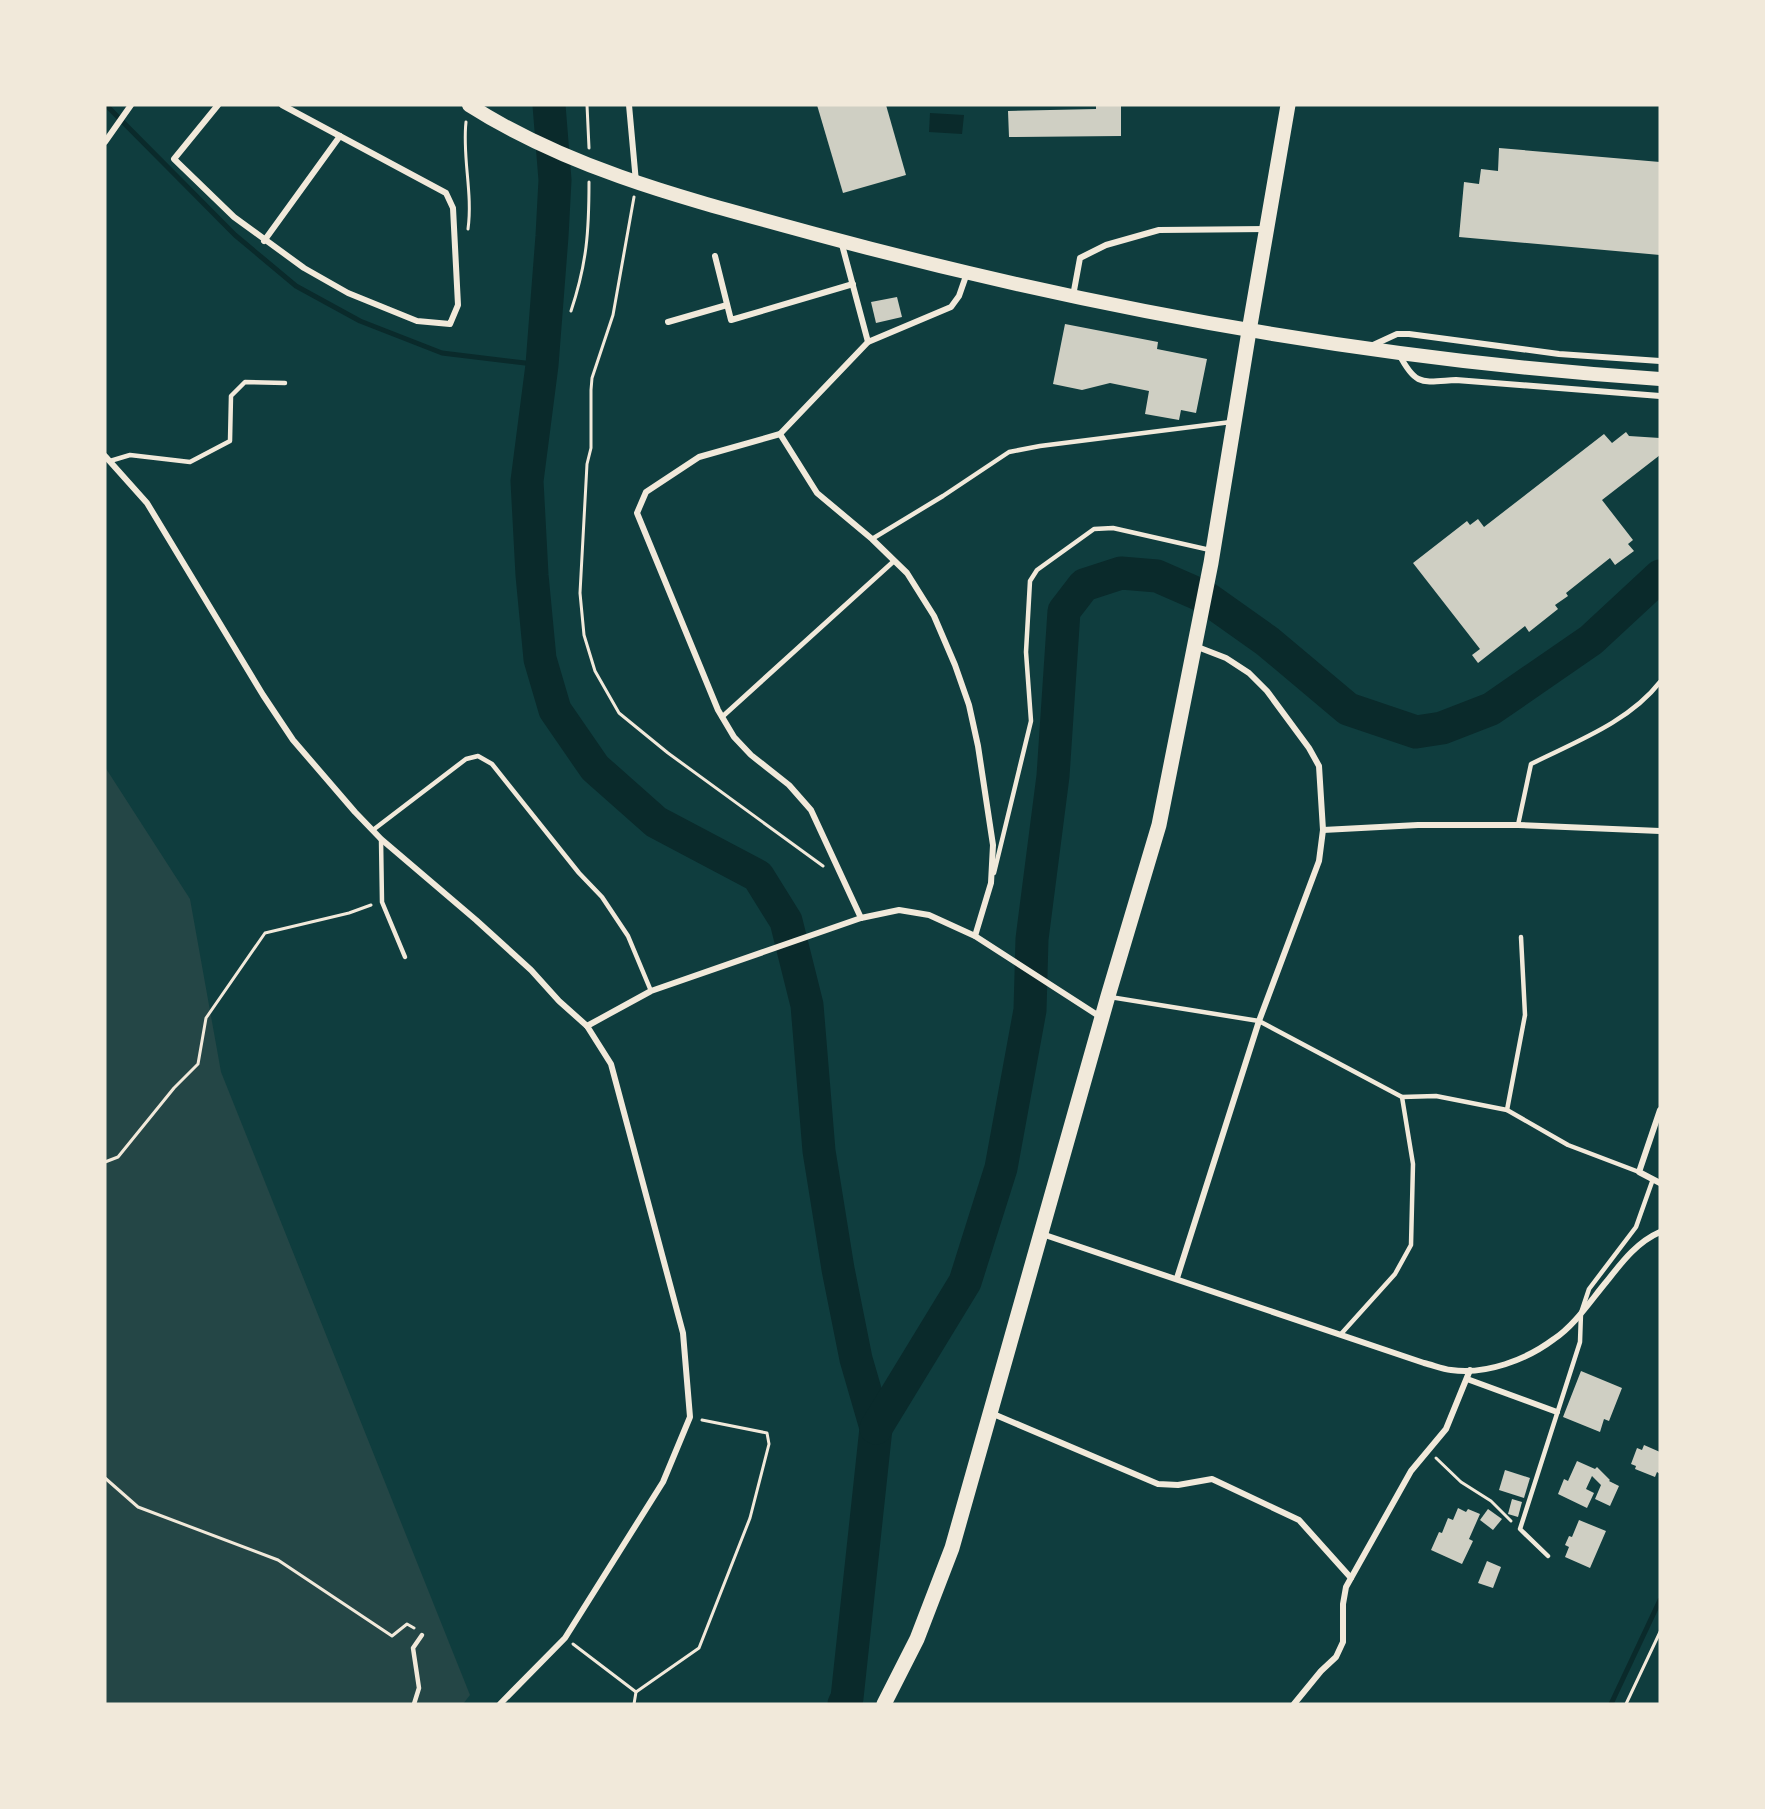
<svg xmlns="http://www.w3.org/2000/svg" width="1765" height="1809" viewBox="0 0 1765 1809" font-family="Montserrat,sans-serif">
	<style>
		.green { fill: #244646 }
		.water { fill: #0a2a2b }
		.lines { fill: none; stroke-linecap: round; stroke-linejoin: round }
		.stream { stroke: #0a2a2b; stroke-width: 5 }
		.river { stroke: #0a2a2b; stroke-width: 33 }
		.building { fill: #cfcfc3 }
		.path { stroke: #f1e9da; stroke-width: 3 }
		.service { stroke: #f1e9da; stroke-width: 4.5 }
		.pedestrian { stroke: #f1e9da; stroke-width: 5 }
		.minor { stroke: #f1e9da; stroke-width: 6 }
		.primary { stroke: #f1e9da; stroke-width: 14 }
		.trunk { stroke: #f1e9da; stroke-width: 15 }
	</style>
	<rect width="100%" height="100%" fill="#0f3d3e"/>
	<path class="green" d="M105 767 190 899 221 1072 470 1695 463 1704H105Z"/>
	<path class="water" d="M930 113 964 115 962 134 929 132Z"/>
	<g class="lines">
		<g class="stream">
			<path d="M106 105 235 235 296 286 360 321 442 353 542 365"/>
			<path d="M1611 1704 1660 1600"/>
		</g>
		<g class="river">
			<path d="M549 105 555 180 552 236 542 365 527 481 532 575 540 659 555 710 595 768 656 822 758 876 786 921 807 1005 819 1151 838 1269 856 1359 876 1428 847 1698 844 1704"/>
			<path d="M876 1428 965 1282 1001 1168 1030 1010 1032 939 1053 776 1064 611 1084 585 1121 573 1157 576 1205 597 1267 641 1348 709 1416 732 1442 728 1491 709 1591 640 1660 576"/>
		</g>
	</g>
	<g class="building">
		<path d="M817 105H886L906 175 843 193Z"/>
		<path d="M1096 105H1121V136L1009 137 1008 111 1096 109Z"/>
		<path d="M1499 148 1660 162V255L1459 237 1464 182 1479 184 1481 169 1498 171Z"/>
		<path d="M897 297 902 317 876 323 871 302Z"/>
		<path d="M1065 324 1158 342 1157 349 1207 359 1196 413 1181 410 1179 420 1145 414 1149 391 1110 383 1082 390 1053 384Z"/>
		<path d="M1626 432 1629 436 1660 438V455L1602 500 1633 540 1628 544 1634 551 1615 565 1610 558 1566 593 1568 596 1555 605 1558 609 1529 632 1525 626 1478 663 1472 655 1480 649 1413 563 1467 521 1470 525 1478 519 1484 527 1604 434 1612 443Z"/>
		<path d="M1581 1371 1622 1388 1609 1421 1604 1419 1600 1432 1563 1417Z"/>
		<path d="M1644 1445 1660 1452V1474L1657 1472 1655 1477 1635 1469 1636 1466 1631 1464 1637 1448 1642 1450Z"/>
		<path d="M1577 1461 1595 1469 1597 1467 1610 1480 1609 1481 1619 1486 1610 1506 1595 1499 1601 1485 1592 1476 1586 1489 1594 1493 1587 1508 1558 1494 1564 1479 1568 1481Z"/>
		<path d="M1505 1470 1530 1478 1524 1498 1499 1490Z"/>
		<path d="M1512 1499 1522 1502 1518 1517 1508 1514Z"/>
		<path d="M1458 1508 1466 1512 1468 1509 1480 1514 1469 1539 1473 1541 1462 1564 1431 1550 1439 1532 1442 1533 1448 1518 1453 1520Z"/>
		<path d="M1488 1509 1502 1519 1493 1530 1480 1520Z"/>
		<path d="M1579 1520 1606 1531 1590 1568 1565 1557 1569 1547 1565 1545 1569 1536 1572 1537Z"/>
		<path d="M1487 1561 1501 1567 1493 1588 1478 1583Z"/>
	</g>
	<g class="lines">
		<g class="path">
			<path d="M587 105 589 148"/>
			<path d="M466 122C462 157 473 193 468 229"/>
			<path d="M634 197 613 315 592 378 591 390V448L587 464 580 593 584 635 595 671 619 713 668 753 823 866"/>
			<path d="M571 311C587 263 589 231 589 182"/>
			<path d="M105 1162 118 1157 174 1088 198 1064 206 1018 265 933 349 913 371 905"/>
			<path d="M1436 1458 1461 1482 1491 1501 1511 1521"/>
			<path d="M105 1478 138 1507 278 1560 392 1636 407 1624 414 1628"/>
			<path d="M573 1644 636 1692 634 1704"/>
			<path d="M636 1692 699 1648 750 1518 769 1444 767 1433 702 1420"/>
			<path d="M1626 1704 1660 1632"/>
		</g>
		<g class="service">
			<path d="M110 461 130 455 190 462 230 441 231 396 245 382 285 383"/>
			<path d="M872 539 943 496 1009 452 1040 446 1231 422"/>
			<path d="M1518 825 1531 764C1575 742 1629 722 1660 682"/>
			<path d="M373 830 466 759 478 756 492 764 579 873 602 897 628 936 651 991"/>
			<path d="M381 839 382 902 405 957"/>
			<path d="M994 873 1031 721 1026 652 1030 581 1037 570 1094 529 1113 528 1210 550"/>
			<path d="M1110 997 1259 1021 1402 1097 1436 1096 1507 1110 1568 1145 1639 1172"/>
			<path d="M1507 1110 1525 1015 1521 937"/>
			<path d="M1341 1334 1395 1274 1411 1245 1413 1164 1402 1097"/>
			<path d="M1548 1556 1520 1529 1580 1342 1581 1313 1589 1289 1636 1227 1653 1179"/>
			<path d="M414 1704 419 1688 413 1648 422 1635"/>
		</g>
		<path class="pedestrian" d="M722 717 894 561"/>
		<g class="minor">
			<path d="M218 105 174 159 234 217 304 268 348 293 417 321 450 324 458 305 453 208 446 193 282 105"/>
			<path d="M629 105 636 182"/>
			<path d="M105 142 131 105"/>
			<path d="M264 241 340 136"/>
			<path d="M841 241 868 342"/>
			<path d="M715 256 731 320 853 284"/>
			<path d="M1073 296 1080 258 1106 245 1159 230 1267 229"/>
			<path d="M668 322 727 305"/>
			<path d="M1371 346 1397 334H1409L1559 354 1660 361"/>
			<path d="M1399 354C1416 387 1422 382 1456 380L1660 396"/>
			<path d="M780 434 817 493 872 539 907 573 934 616 955 665 969 705 978 746 993 845 991 883 975 936"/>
			<path d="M105 456 147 503 263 695 293 740 355 812 381 839 476 920 531 970 559 1001 587 1026 611 1064 683 1333 690 1417 663 1482 565 1638 500 1704"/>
			<path d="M1323 830 1418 825H1518L1660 831"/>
			<path d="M861 918 811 810 789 785 751 755 734 737 718 710 637 513 646 492 699 457 780 434 868 342 951 307 959 296 967 273"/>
			<path d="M587 1026 651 991 861 918 899 910 929 915 975 936 1102 1018"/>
			<path d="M1660 1110 1639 1172 1660 1183"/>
			<path d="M1042 1234 1424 1363C1433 1365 1442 1369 1451 1370 1486 1375 1526 1360 1554 1339 1575 1325 1591 1300 1607 1281 1622 1262 1637 1242 1660 1232"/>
			<path d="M1177 1278 1259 1021 1319 861 1323 830 1319 766 1309 748 1267 691 1249 673 1226 658 1195 646"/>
			<path d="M1467 1379 1557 1412"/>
			<path d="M991 1413 1158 1484 1178 1485 1212 1479 1299 1520 1351 1578"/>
			<path d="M1294 1704 1321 1671 1336 1657 1343 1642V1604L1346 1587 1411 1471 1446 1429 1470 1370"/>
		</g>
		<path class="primary" d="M469 105C574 172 695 201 815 234 1092 309 1373 360 1660 379"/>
		<path class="trunk" d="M884 1704 917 1639 952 1548 1108 996 1159 825 1211 563 1249 331 1288 105"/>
	</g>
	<rect width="1765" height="1809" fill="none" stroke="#f1e9da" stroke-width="213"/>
</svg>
